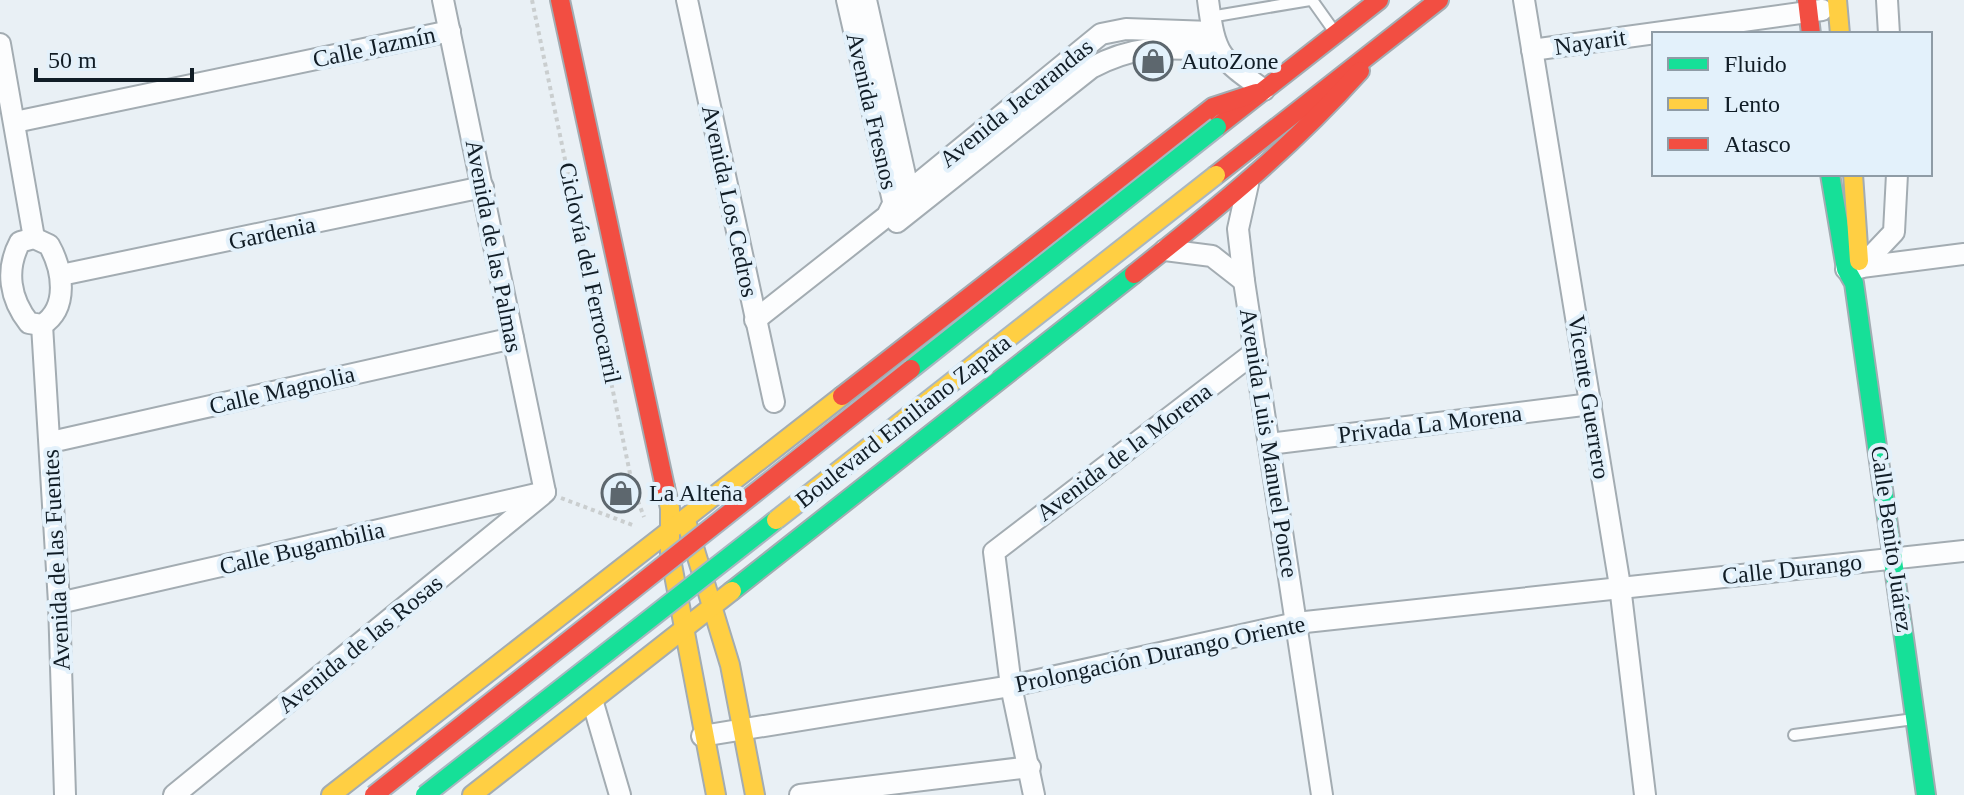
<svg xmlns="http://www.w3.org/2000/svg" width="1964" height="795" viewBox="0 0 1964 795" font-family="Georgia,serif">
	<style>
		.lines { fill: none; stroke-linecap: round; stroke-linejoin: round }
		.lane-casing { stroke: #a3acb2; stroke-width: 14 }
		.street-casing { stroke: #a3acb2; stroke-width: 24 }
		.fast-casing { stroke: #a3acb2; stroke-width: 22 }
		.slow-casing { stroke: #a3acb2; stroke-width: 22 }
		.jam-casing { stroke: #a3acb2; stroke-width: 22 }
		.path { stroke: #cacecf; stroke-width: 4; stroke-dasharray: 4 4; stroke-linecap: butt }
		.lane { stroke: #fcfdfe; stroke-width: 10 }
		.street { stroke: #fcfdfe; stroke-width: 20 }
		.fast { stroke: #16e098; stroke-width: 18 }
		.slow { stroke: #ffcf43; stroke-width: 18 }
		.jam { stroke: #f24e42; stroke-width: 18 }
		.fast-bridge-casing { stroke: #a9b6c0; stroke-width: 22; stroke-linecap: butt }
		.slow-bridge-casing { stroke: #a9b6c0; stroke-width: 22; stroke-linecap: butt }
		.jam-bridge-casing { stroke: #a9b6c0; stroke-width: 22; stroke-linecap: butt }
		.fast-bridge { stroke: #16e098; stroke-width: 18 }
		.slow-bridge { stroke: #ffcf43; stroke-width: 18 }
		.jam-bridge { stroke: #f24e42; stroke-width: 18 }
		.labels { text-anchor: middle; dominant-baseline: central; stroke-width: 8; stroke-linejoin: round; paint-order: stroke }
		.street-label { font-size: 24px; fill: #111d26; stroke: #e3f1fb }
		.poi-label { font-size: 24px; fill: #111d26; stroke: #e3f1fb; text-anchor: start }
	</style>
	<rect width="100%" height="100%" fill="#e9f0f5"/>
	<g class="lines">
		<g class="lane-casing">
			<g id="lane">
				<path d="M1312 0 1334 31"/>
				<path d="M1210 17 1310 0"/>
				<path d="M1794 735 1914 719"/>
			</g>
		</g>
		<g class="street-casing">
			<g id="street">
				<path d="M443 0 545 492"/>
				<path d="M687 0 774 402"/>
				<path d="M847 0 896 214"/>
				<path d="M866 0 911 202"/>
				<path d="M1208 0C1215 55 1219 58 1264 90"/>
				<path d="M1524 0 1620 586 1645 795"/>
				<path d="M1887 0 1889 34"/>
				<path d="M0 44 34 238"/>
				<path d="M1532 50 1822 10"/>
				<path d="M15 122 450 31"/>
				<path d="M1248 184 1238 229 1244 281 1322 795"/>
				<path d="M897 222 1091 68C1137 43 1167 48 1217 50"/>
				<path d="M34 238 49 245C63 270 69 308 42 325L29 323C10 299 5 270 20 242Z"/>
				<path d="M1165 250 1212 256 1244 281"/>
				<path d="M1860 268 1894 232 1897 174"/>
				<path d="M1846 269 1964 254"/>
				<path d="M61 275 483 187"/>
				<path d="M755 320 887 216 893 204 1101 34 1126 29 1211 32"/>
				<path d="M42 325 59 603 65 795"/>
				<path d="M51 442 513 338"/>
				<path d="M1269 444 1591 404"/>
				<path d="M59 603 545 492"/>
				<path d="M593 703 620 795"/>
				<path d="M702 736 1011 686 1296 623 1964 551"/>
				<path d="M174 795 542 495"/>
				<path d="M800 795 1030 767"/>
				<path d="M1034 795 1011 686 994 552 1255 352"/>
			</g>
		</g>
		<g class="fast-casing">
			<g id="fast">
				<path d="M1830 174 1846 269 1854 283 1926 795"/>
				<path d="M732 591 1134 274"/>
			</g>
		</g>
		<g class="slow-casing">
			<g id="slow">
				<path d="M1837 0 1840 34"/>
				<path d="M1853 174 1859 261"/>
				<path d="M665 487 670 508V554L716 795"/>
				<path d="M686 521 730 665 755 795"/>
				<path d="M331 795 842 396"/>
				<path d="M472 795 732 591"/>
			</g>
		</g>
		<g class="jam-casing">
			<g id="jam">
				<path d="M560 0 665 487"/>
				<path d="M1807 0 1811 34"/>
				<path d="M1217 127 1379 0"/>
				<path d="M1216 175 1439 0"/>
				<path d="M1134 274C1217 208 1289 150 1360 71"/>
				<path d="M842 396 1213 107 1256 93"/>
			</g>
		</g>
		<g class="path">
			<path d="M532 0 633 488 644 517"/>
			<path d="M561 498 635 526"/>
		</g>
		<use href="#lane" class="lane"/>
		<use href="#street" class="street"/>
		<use href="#fast" class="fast"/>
		<use href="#slow" class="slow"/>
		<use href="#jam" class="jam"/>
		<g class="fast-bridge-casing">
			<g id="fast-bridge">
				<path d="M911 369 1217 127"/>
				<path d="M425 795 776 520"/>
			</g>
		</g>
		<g class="slow-bridge-casing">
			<path id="slow-bridge" d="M776 520 1216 175"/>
		</g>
		<g class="jam-bridge-casing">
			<path id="jam-bridge" d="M374 795 911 369"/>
		</g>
		<use href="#fast-bridge" class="fast-bridge"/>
		<use href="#slow-bridge" class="slow-bridge"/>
		<use href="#jam-bridge" class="jam-bridge"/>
	</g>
	<defs>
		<g id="shop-ring" transform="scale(2)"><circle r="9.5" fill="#e3f1fb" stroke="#5d676e" stroke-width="1.5"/><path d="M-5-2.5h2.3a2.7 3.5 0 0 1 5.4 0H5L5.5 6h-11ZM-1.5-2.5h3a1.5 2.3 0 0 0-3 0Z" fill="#5d676e"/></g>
	</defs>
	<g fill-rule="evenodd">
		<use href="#shop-ring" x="1153" y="61"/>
		<use href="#shop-ring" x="621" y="493"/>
	</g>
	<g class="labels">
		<g class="street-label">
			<text transform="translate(1590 42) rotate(-8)">Nayarit</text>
			<text transform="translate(374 47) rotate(-12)">Calle Jazmín</text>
			<text transform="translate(1016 103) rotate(-39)">Avenida Jacarandas</text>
			<text transform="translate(872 111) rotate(77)">Avenida Fresnos</text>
			<text transform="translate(730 201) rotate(78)">Avenida Los Cedros</text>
			<text transform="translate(272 233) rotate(-12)">Gardenia</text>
			<text transform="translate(494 246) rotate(79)">Avenida de las Palmas</text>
			<text transform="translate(590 273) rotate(78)">Ciclovía del Ferrocarril</text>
			<text transform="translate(282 390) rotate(-13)">Calle Magnolia</text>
			<text transform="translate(1589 397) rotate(81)">Vicente Guerrero</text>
			<text transform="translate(903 421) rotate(-38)">Boulevard Emiliano Zapata</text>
			<text transform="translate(1430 424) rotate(-7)">Privada La Morena</text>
			<text transform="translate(1269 443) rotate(81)">Avenida Luis Manuel Ponce</text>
			<text transform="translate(1124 452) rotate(-37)">Avenida de la Morena</text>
			<text transform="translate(1892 539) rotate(82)">Calle Benito Juárez</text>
			<text transform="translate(302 548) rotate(-13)">Calle Bugambilia</text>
			<text transform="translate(56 560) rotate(-93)">Avenida de las Fuentes</text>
			<text transform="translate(1792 569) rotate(-6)">Calle Durango</text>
			<text transform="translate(360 644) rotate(-39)">Avenida de las Rosas</text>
			<text transform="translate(1160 654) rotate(-12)">Prolongación Durango Oriente</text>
		</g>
		<g class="poi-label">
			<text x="1181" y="61">AutoZone</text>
			<text x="649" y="493">La Alteña</text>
		</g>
	</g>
	<rect x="1652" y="32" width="280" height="144" fill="#e3f1fb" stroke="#8f9ca6" stroke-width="2"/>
	<rect x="1668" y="58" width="40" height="12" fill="#16e098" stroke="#8f9ca6" stroke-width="2"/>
	<text x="1724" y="72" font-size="24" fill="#111d26">Fluido</text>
	<rect x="1668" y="98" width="40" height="12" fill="#ffcf43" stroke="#8f9ca6" stroke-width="2"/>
	<text x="1724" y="112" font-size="24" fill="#111d26">Lento</text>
	<rect x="1668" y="138" width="40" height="12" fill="#f24e42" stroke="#8f9ca6" stroke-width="2"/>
	<text x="1724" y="152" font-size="24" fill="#111d26">Atasco</text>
	<path d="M36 68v12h156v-12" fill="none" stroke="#111d26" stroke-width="4"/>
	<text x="48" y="68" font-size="24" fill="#111d26" stroke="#e3f1fb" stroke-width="6" paint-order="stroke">50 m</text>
</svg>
